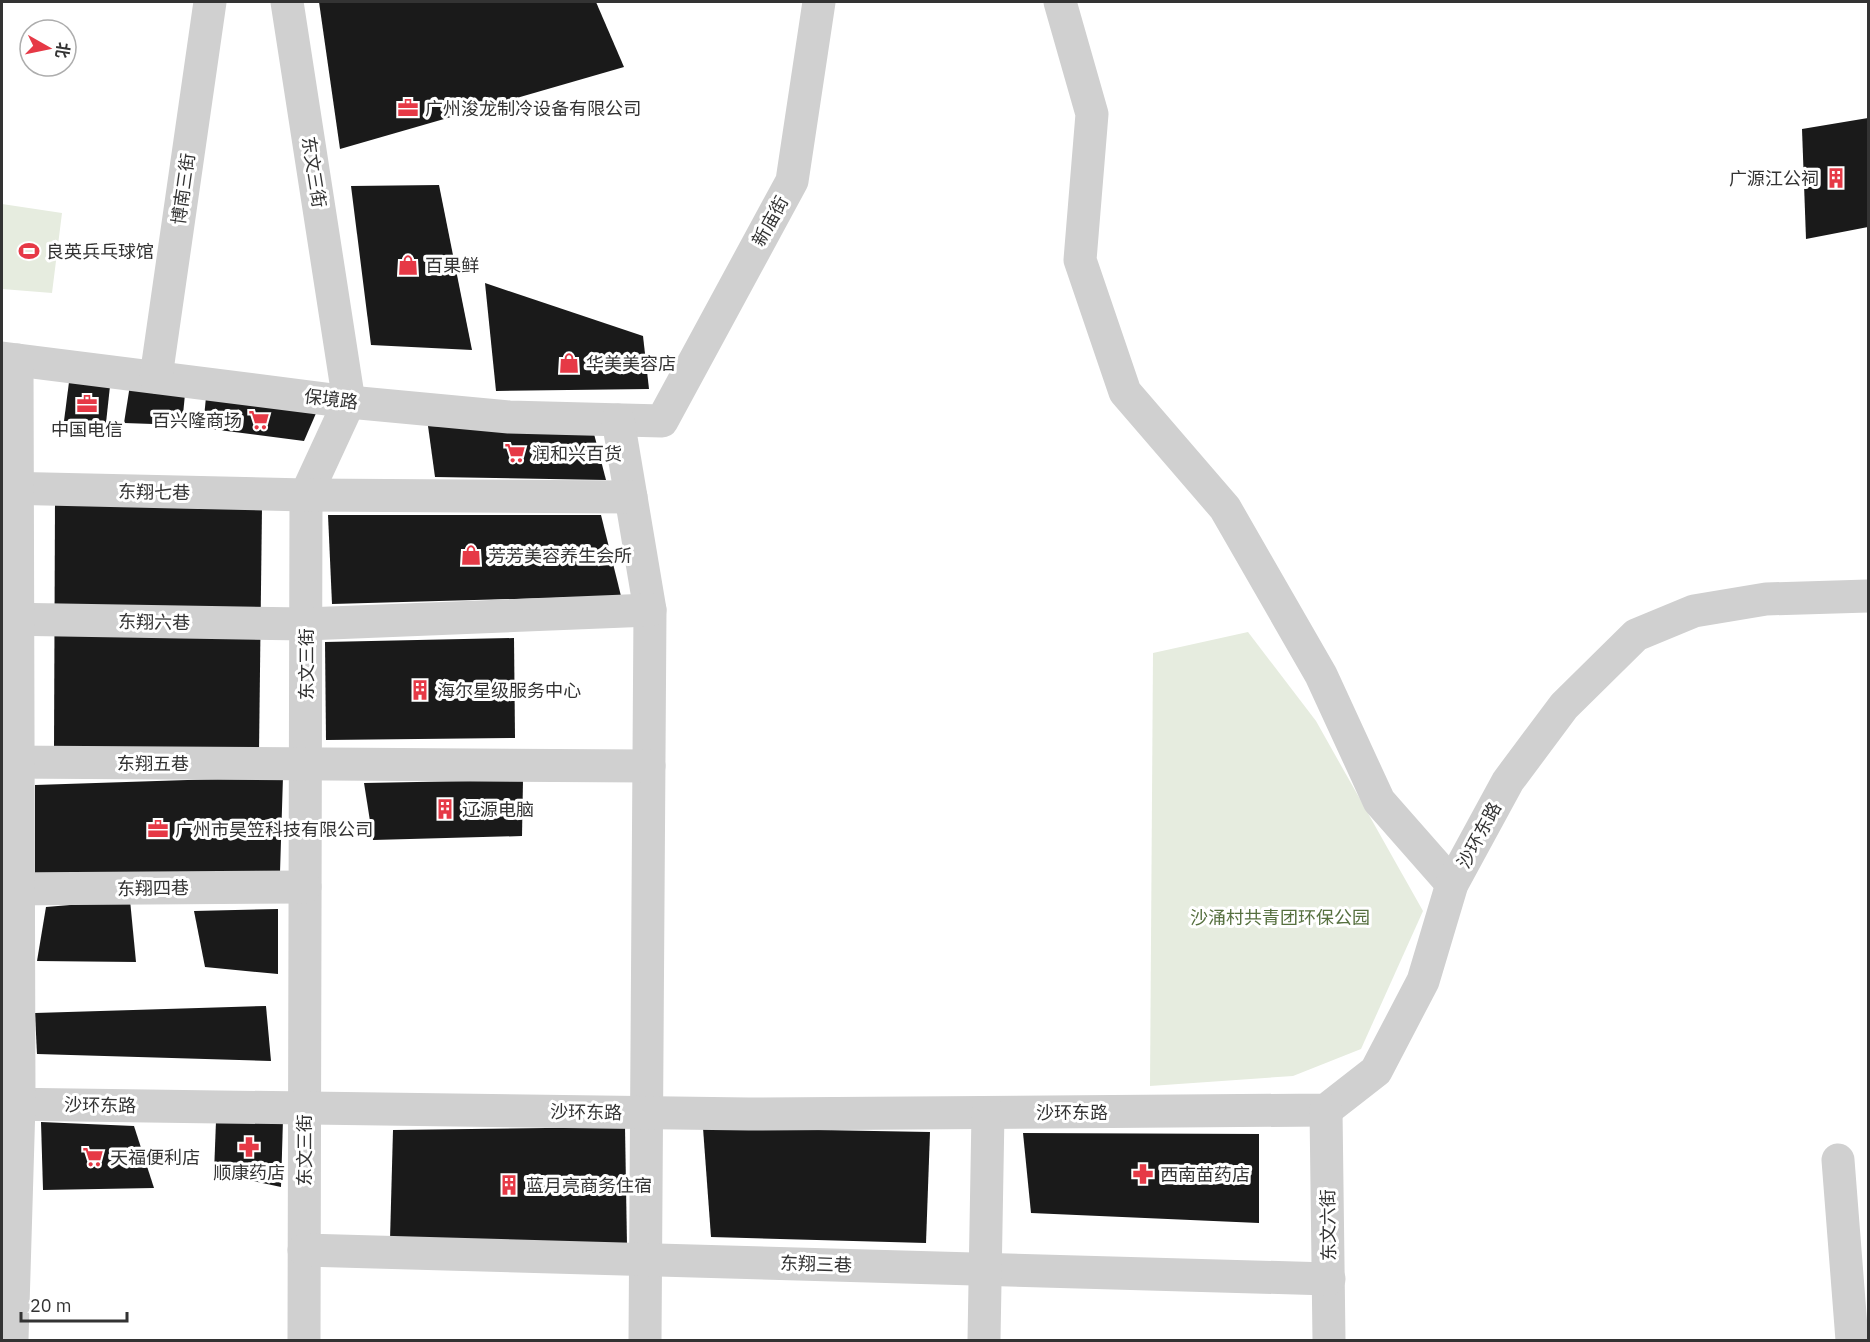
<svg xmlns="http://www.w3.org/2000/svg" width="1870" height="1342" viewBox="0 0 1870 1342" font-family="'IBM Plex Sans','Noto Sans SC',sans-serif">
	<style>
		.green { fill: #e6ecdf }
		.building { fill: #1a1a1a }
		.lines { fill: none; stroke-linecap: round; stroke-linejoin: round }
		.minor { stroke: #d0d0d0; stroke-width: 33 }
		.labels { text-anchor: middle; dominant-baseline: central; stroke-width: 6; stroke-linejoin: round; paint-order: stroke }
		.poi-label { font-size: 18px; fill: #333; stroke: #fff; text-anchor: start }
		.street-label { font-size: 18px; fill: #333; stroke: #fff }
		.park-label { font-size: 18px; fill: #56703f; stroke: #fff }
	</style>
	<rect width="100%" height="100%" fill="#fff"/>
	<g class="green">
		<path d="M2 204 62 213 52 293 2 289Z"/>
		<path d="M1248 632 1316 721 1423 911 1361 1049 1293 1076 1150 1086 1153 653Z"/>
	</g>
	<g class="building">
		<path d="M319 2H596L624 67 340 149Z"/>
		<path d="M1868 118V227L1806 239 1802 129Z"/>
		<path d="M439 185 472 350 371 345 351 186Z"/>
		<path d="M485 283 643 336 649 389 496 391Z"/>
		<path d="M69 382 110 386 106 423 64 421Z"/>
		<path d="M130 385 185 394 182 425 124 423Z"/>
		<path d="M206 397 317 411 304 441 203 428Z"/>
		<path d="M428 426 593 430 606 480 435 477Z"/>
		<path d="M55 502 262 507 259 751H54Z"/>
		<path d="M328 515H601L621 596 332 604Z"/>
		<path d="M514 638 515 738 326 740 325 642Z"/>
		<path d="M283 777 280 872 35 873V785Z"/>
		<path d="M523 780 522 836 373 840 364 783Z"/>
		<path d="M130 900 136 962 37 961 46 907Z"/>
		<path d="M278 909V974L205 967 194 911Z"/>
		<path d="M266 1006 271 1061 37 1054 35 1013Z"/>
		<path d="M283 1119 281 1187 214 1173 216 1121Z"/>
		<path d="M41 1122 134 1126 154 1188 43 1190Z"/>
		<path d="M625 1127 627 1246 390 1240 393 1130Z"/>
		<path d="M703 1128 930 1132 926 1243 711 1237Z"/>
		<path d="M1023 1133 1259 1134V1223L1031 1213Z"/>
	</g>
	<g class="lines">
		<g class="minor">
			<path d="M287 2 349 402 306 495 304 1340"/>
			<path d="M1060 2 1092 114 1080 260 1125 392 1225 508 1321 675 1379 801 1452 884"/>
			<path d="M2 358 349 402 509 417 662 421 792 181 819 2"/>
			<path d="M156 377 210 2"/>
			<path d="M618 420 650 610 645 1340"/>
			<path d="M2 488 306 495 631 497"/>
			<path d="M2 619 306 624 650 610"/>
			<path d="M2 762 649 766"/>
			<path d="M2 889 305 887"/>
			<path d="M2 1104 749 1114 1326 1110 1376 1071 1423 981 1452 884 1508 781 1564 706 1636 635 1694 611 1766 599 1868 596"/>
			<path d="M1326 1110 1329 1340"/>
			<path d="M1838 1160 1852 1340"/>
			<path d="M304 1250 1329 1279"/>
			<path d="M12 1340 19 1104 17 360"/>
			<path d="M984 1340 988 1113"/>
		</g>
	</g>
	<defs>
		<g id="office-bare" transform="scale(1.62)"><path d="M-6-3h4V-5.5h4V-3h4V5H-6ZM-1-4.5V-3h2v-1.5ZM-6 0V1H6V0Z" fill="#e63946" stroke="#fff" stroke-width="2.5" paint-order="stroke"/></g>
		<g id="building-bare" transform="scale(1.62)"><path d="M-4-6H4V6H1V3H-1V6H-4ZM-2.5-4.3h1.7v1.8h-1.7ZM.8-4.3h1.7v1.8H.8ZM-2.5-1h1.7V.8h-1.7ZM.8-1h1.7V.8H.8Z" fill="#e63946" stroke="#fff" stroke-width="2.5" paint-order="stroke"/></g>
		<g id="stadium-bare" transform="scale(1.62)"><path d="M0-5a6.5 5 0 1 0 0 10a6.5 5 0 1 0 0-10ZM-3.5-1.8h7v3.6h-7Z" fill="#e63946" stroke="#fff" stroke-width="2.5" paint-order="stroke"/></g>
		<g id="shop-bare" transform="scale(1.62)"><path d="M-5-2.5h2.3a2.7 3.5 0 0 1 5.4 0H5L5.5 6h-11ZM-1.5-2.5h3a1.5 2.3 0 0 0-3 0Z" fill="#e63946" stroke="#fff" stroke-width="2.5" paint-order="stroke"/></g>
		<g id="supermarket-bare" transform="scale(1.62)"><path d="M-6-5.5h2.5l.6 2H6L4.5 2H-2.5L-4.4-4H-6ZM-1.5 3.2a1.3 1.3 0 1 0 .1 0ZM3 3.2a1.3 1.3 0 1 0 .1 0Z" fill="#e63946" stroke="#fff" stroke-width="2.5" paint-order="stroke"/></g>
		<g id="pharmacy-bare" transform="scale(1.62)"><path d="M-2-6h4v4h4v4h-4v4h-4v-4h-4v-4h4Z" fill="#e63946" stroke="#fff" stroke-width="2.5" paint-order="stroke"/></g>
	</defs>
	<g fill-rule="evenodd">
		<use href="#office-bare" x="408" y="108"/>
		<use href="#building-bare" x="1836" y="178"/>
		<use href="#stadium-bare" x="29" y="251"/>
		<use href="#shop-bare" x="408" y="265"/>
		<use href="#shop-bare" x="569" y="363"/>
		<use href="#office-bare" x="87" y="404"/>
		<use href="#supermarket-bare" x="259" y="420"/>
		<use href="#supermarket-bare" x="515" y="453"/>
		<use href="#shop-bare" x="471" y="555"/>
		<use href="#building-bare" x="420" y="690"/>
		<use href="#building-bare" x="445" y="809"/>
		<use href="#office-bare" x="158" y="829"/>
		<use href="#pharmacy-bare" x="249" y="1147"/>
		<use href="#supermarket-bare" x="93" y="1157"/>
		<use href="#pharmacy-bare" x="1143" y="1174"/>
		<use href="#building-bare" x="509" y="1185"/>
	</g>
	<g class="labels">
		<g class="poi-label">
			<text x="425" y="108">广州浚龙制冷设备有限公司</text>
			<text x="1819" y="178" text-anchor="end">广源江公祠</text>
			<text x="46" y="251">良英兵乓球馆</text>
			<text x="425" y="265">百果鲜</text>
			<text x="586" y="363">华美美容店</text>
			<text x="242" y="420" text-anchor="end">百兴隆商场</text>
			<text x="87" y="429" text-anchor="middle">中国电信</text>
			<text x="532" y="453">润和兴百货</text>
			<text x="488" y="555">芳芳美容养生会所</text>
			<text x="437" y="690">海尔星级服务中心</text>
			<text x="462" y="809">辽源电脑</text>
			<text x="175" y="829">广州市昊笠科技有限公司</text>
			<text x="110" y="1157">天福便利店</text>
			<text x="249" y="1172" text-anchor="middle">顺康药店</text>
			<text x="1160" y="1174">西南苗药店</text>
			<text x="526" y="1185">蓝月亮商务住宿</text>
		</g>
		<g class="street-label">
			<text transform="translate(314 172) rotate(81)">东文三街</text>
			<text transform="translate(183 189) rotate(-82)">博南三街</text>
			<text transform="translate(770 221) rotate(-61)">新庙街</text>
			<text transform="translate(331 399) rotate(7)">保境路</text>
			<text transform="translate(154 492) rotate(1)">东翔七巷</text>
			<text transform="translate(154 622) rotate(1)">东翔六巷</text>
			<text transform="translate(306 664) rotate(-90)">东文三街</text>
			<text x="153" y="763">东翔五巷</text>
			<text transform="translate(1479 835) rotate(-62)">沙环东路</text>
			<text transform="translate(153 888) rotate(-1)">东翔四巷</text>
			<text transform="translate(100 1105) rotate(1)">沙环东路</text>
			<text transform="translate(586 1112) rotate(1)">沙环东路</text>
			<text x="1072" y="1112">沙环东路</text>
			<text transform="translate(304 1150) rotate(-90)">东文三街</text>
			<text transform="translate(1328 1225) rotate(-91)">东文六街</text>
			<text transform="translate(816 1264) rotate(2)">东翔三巷</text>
		</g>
		<g class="park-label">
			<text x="1280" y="917">沙涌村共青团环保公园</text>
		</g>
	</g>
	<rect width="1870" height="1342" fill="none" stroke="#333333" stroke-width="6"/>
	<g transform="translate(48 48) rotate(99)"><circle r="28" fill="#ffffff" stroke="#adadad" stroke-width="1.5"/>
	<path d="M0-4.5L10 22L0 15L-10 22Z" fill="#e63946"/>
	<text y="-9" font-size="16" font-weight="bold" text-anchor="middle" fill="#333333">北</text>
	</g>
	<path d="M21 1312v9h106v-9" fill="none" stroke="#333333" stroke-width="3"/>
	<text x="30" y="1312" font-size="18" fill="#333333" stroke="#ffffff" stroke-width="4.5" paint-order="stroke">20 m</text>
</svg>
